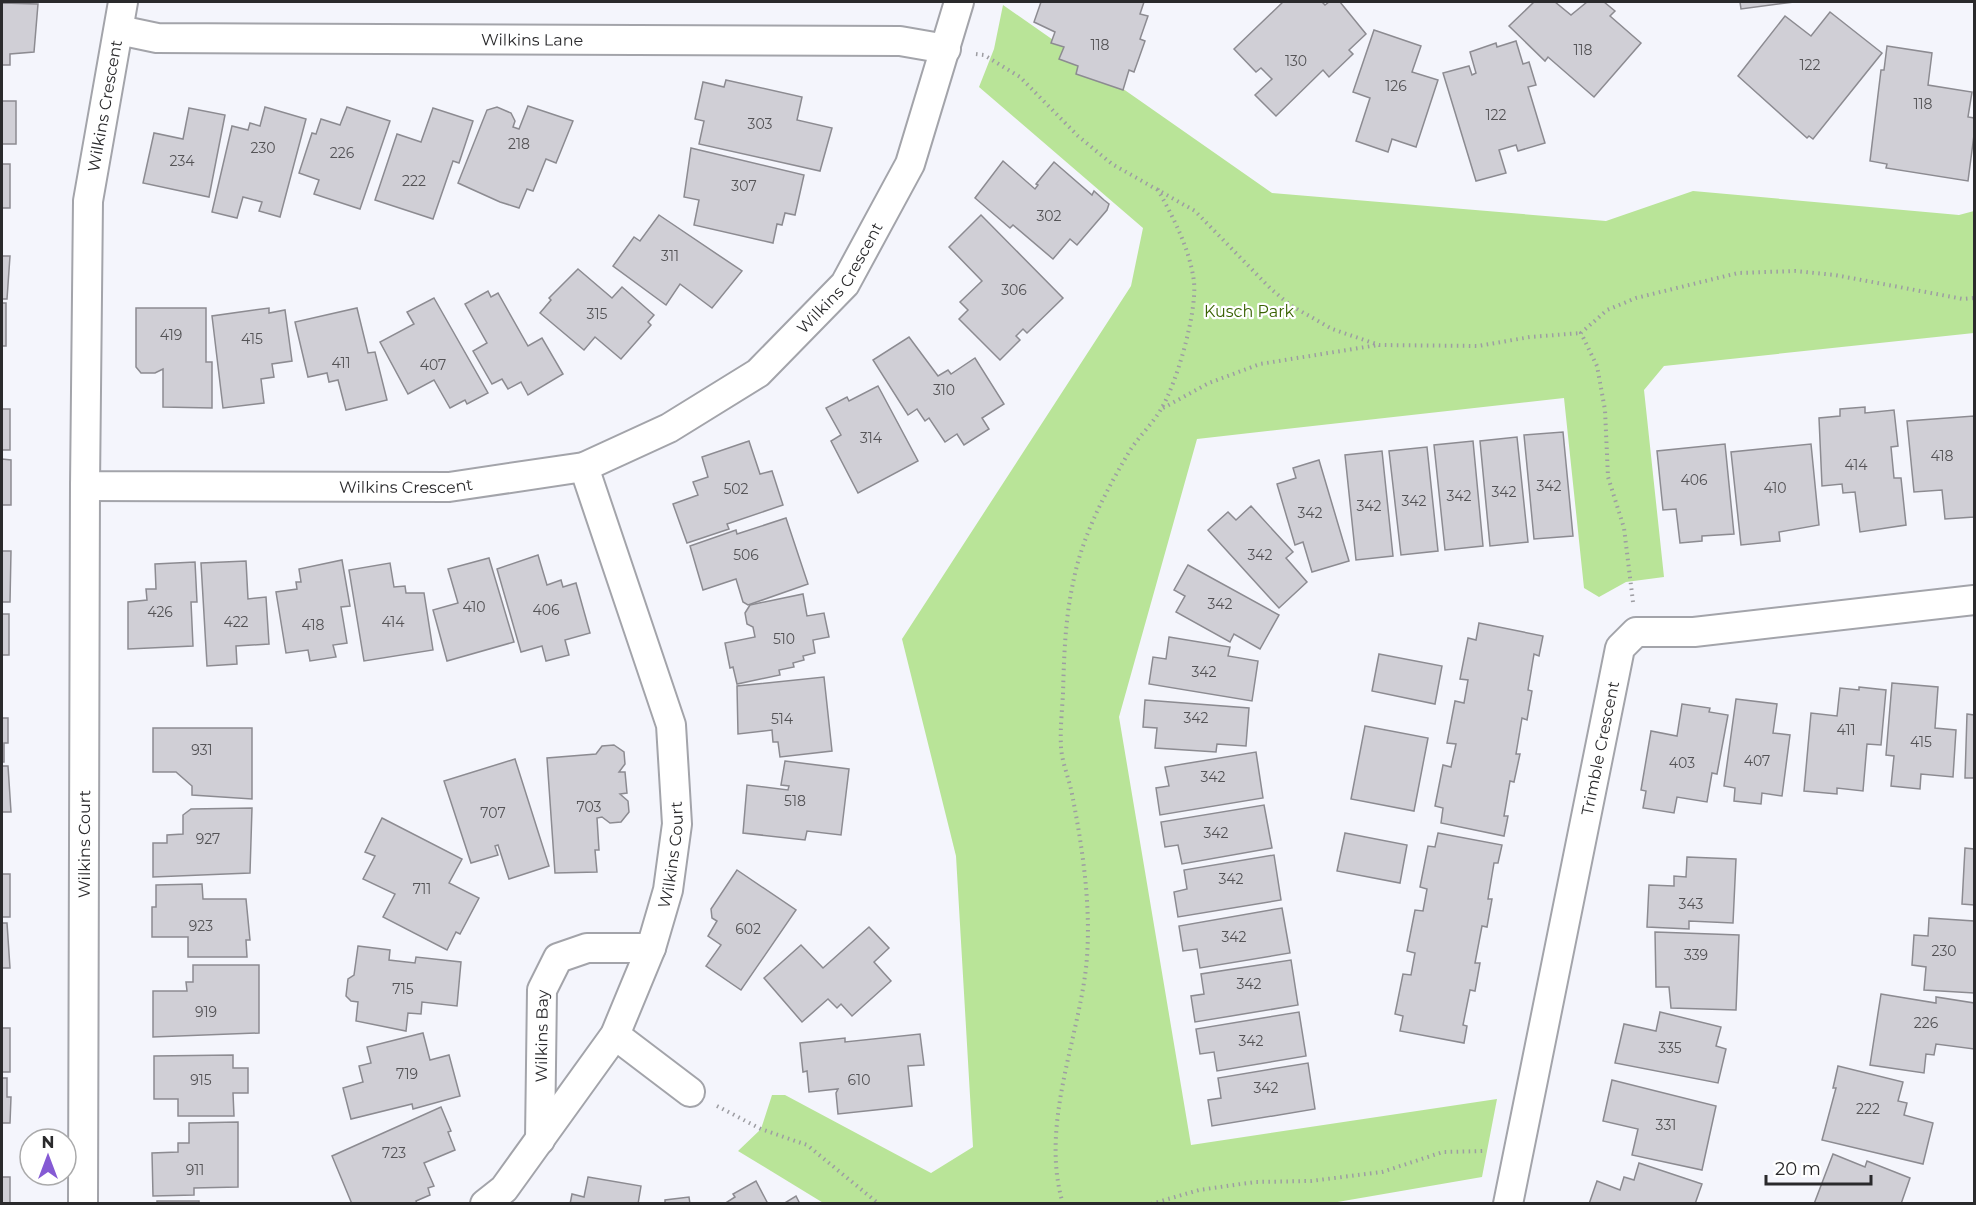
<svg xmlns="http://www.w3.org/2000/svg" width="1976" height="1205" viewBox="0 0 1976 1205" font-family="Montserrat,sans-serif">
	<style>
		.green { fill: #b9e498 }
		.building { fill: #d0cfd6; stroke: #8c8b91; stroke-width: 1.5 }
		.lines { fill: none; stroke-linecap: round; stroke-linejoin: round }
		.street-casing { stroke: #a3a4aa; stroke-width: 32 }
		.path { stroke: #9d9da2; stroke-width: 4; stroke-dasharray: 1.5 4.5; stroke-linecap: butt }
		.street { stroke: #fff; stroke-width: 28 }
		.labels { text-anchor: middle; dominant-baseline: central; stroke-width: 4.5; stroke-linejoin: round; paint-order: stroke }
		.number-label { font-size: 14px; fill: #545356 }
		.street-label { font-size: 16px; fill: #2a2a2c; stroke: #fff }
		.park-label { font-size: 16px; fill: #396202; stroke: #fff }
	</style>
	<rect width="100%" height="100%" fill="#f4f5fc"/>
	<path class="green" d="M1003 5 1272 193 1606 221 1693 191 1959 215 1974 211V333L1664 366 1644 390 1664 577 1626 582 1599 597 1584 588 1564 398 1197 439 1119 717 1191 1145 1497 1099 1482 1177 1326 1204H825L738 1151 761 1129 772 1095H785L931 1173 973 1147 956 856 902 639 1131 286 1143 228 979 87 994 49Z"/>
	<g class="building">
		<path d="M1041 2H1144L1140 14 1148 16 1140 39 1145 41 1134 72 1129 70 1123 90 1076 74 1078 66 1059 59 1064 47 1051 43 1055 32 1034 22Z"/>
		<path d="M1283 2H1322L1325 5 1329 2H1340L1366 34 1349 50 1353 54 1329 77 1323 70 1276 116 1255 95 1272 79 1261 68 1256 72 1234 49Z"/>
		<path d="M1534 2H1555L1571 15 1587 2H1604L1615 11 1610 16 1641 43 1594 97 1548 57 1545 61 1509 26Z"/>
		<path d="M1740 2H1794L1741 9Z"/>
		<path d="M2 3 38 4 34 52 10 54V65H2Z"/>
		<path d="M1830 12 1882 53 1813 139 1809 136 1807 138 1738 76 1785 16 1811 36Z"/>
		<path d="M1374 30 1421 46 1412 72 1438 80 1416 147 1392 139 1388 152 1356 141 1370 98 1353 92Z"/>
		<path d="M1516 41 1523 64 1529 62 1536 85 1528 87 1545 143 1518 151 1516 145 1499 150 1506 173 1476 181 1443 73 1469 66 1472 75 1476 73 1470 52 1496 43 1497 47Z"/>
		<path d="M1887 46 1932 53 1928 85 1972 92 1968 117 1974 118V135L1968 181 1886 168 1887 164 1870 161 1881 70H1884Z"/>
		<path d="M726 80 802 97 797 120 832 128 820 171 699 144 704 121 695 119 703 82 724 87Z"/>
		<rect x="2" y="101" width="14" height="43"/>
		<path d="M528 106 573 121 556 163 546 159 533 191 527 189 519 208 500 202 458 183 487 110 497 107 511 113 515 121 513 127 519 129Z"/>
		<path d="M265 107 306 119 280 217 259 211 262 202 243 197 237 218 212 212 232 126 248 130 250 123 260 126Z"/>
		<path d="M347 107 390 121 360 209 314 194 319 180 299 173 312 133 316 134 321 119 340 125Z"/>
		<path d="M189 108 225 115 209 197 143 183 154 133 183 139Z"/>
		<path d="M433 108 473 121 459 163 453 161 433 219 375 200 397 134 421 142Z"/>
		<path d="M691 148 804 175 795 215 785 213 782 225 777 224 773 243 694 225 699 200 684 197Z"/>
		<path d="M1003 161 1035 189 1038 185 1036 184 1054 162 1092 195 1094 191 1104 200 1109 204 1107 210 1077 245 1070 239 1053 259 1013 225 1010 228 975 198Z"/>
		<rect x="2" y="164" width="8" height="44"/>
		<path d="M659 215 742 271 712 308 680 284 666 305 613 266 634 237 640 241Z"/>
		<path d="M981 215 1063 298 1027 333 1023 329 1016 336 1020 340 1000 360 959 319 968 310 960 302 982 281 949 247Z"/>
		<path d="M2 256H10L7 299H2Z"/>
		<path d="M578 269 612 298 622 287 654 315 648 322 651 325 621 359 595 337 584 350 540 313 551 300 549 298Z"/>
		<path d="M488 291 491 297 498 293 528 346 542 338 563 374 528 395 521 382 508 389 502 379 492 384 473 351 487 343 465 304Z"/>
		<path d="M434 298 488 393 467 404 465 400 450 408 434 380 408 394 380 342 414 324 407 312Z"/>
		<rect x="2" y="303" width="4" height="43"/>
		<path d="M136 308H206V362H212V408L163 407V369L155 373H141L136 367Z"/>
		<path d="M269 308V313L285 310 292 361 272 364 274 377 261 379 264 403 223 408 212 316Z"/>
		<path d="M357 308 368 353 375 352 387 400 346 410 338 380 329 382 327 373 308 377 295 322Z"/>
		<path d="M909 337 938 376 948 370 951 374 975 358 1004 404 982 418 989 429 964 445 957 434 945 442 929 418 925 421 917 409 908 415 873 360Z"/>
		<path d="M878 386 918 461 858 493 831 441 841 435 826 408 847 397 849 401Z"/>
		<path d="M1865 407V413L1894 410 1898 446 1891 447 1894 478H1901L1906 525 1860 532 1855 492 1843 493 1842 484 1822 486 1819 418 1840 416V409Z"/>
		<rect x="2" y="409" width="8" height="41"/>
		<path d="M1974 416V517L1945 519 1942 490 1914 492 1907 421Z"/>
		<path d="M1563 432 1573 536 1534 539 1524 435Z"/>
		<path d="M1517 437 1528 542 1490 546 1480 441Z"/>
		<path d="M749 441 760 474 772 471 783 505 727 524 729 529 687 543 673 504 698 495 693 482 708 477 702 457Z"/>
		<path d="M1473 441 1483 546 1445 550 1434 445Z"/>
		<path d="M1725 444 1734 534 1702 536V541L1680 543 1676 509 1663 510 1657 451Z"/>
		<path d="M1811 444 1819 525 1779 532 1780 541 1741 545 1731 452Z"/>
		<path d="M1427 447 1438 551 1401 555 1389 451Z"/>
		<path d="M1382 451 1393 556 1356 560 1345 455Z"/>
		<path d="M2 459 11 460V505H2Z"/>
		<path d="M1319 460 1349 561 1312 572 1303 542 1295 545 1277 484 1296 478 1293 468Z"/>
		<path d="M1251 506 1293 552 1286 558 1307 582 1279 608 1208 530 1228 512 1236 520Z"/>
		<path d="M786 518 808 584 748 605 743 602 736 579 703 590 690 546 736 530 737 534Z"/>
		<path d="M2 551H11L10 602H2Z"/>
		<path d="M538 555 547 585 561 580 563 587 576 583 590 633 565 640 569 655 546 661 542 646 521 652 497 569Z"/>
		<path d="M489 558 514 642 447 661 433 610 458 603 448 569Z"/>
		<path d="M342 560 350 606 341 607 347 643 333 645 336 657 310 661 308 650 286 653 276 592 297 589 296 582H301L299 569Z"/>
		<path d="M246 561 248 599 266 597 269 644 236 646 237 664 207 666 201 563Z"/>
		<path d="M195 562 197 602H191L193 646 128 649V602L147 600 146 589H156L155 564Z"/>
		<path d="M390 563 394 587 405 586 406 593H424L433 650 364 661 349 570Z"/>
		<path d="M1188 565 1279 615 1260 649 1234 634 1230 642 1176 612 1185 596 1174 590Z"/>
		<path d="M803 594 807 616 824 613 829 637 813 640 815 653 803 656 804 660 793 663 794 667 779 670 780 675 737 684 733 667 730 668 725 643 755 637 753 627 747 624 745 613 750 605Z"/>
		<rect x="2" y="614" width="7" height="41"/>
		<path d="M1479 623 1543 636 1539 656 1534 654 1528 690 1532 691 1527 720 1522 718 1516 754H1520L1514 782 1510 781 1504 816H1508L1504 836 1441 823 1443 808 1435 806 1443 765 1451 767 1456 744 1447 743 1455 701 1464 703 1468 680 1460 679 1468 638 1476 640Z"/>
		<path d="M1169 637 1230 647 1228 656 1258 661 1252 701 1149 684 1153 657 1166 659Z"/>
		<path d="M1379 654 1442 666 1435 704 1372 691Z"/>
		<path d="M824 677 832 751 780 757 778 742H773L772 730 738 734 737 686Z"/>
		<path d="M1892 683 1938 687 1935 728 1956 730 1953 777 1921 774 1920 789 1891 786 1894 756 1886 755Z"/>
		<path d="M1859 687 1886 690 1881 745 1867 744 1863 791 1837 788V794L1804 791 1811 713 1837 716 1840 688 1859 690Z"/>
		<path d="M1736 699 1777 704 1773 733 1790 735 1782 796 1762 793 1761 804 1734 801 1735 788 1724 786Z"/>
		<path d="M1145 700 1249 708 1246 746 1217 744 1216 752 1155 748 1157 728 1143 727Z"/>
		<path d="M1682 704 1710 708 1709 712 1728 715 1717 774 1712 773 1707 802 1677 797 1674 813 1643 808 1646 791 1641 790 1651 731 1677 736Z"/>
		<path d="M1967 714 1974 715V778H1965Z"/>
		<path d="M2 718H8V743H4V762H2Z"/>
		<path d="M1365 726 1428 738 1414 811 1351 799Z"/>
		<path d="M153 728H252V799L192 795V786L176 772H153Z"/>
		<path d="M614 745 624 752 625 764 619 772H625L627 793 620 794 628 801 629 812 621 822 610 823 602 817 597 818 599 850H595L597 872 555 873 547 758 596 754 602 746Z"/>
		<path d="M1256 752 1263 798 1160 815 1156 788 1169 786 1165 767Z"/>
		<path d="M515 759 549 866 509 879 498 845 495 846 498 855 471 863 444 781Z"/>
		<path d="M785 761 849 769 841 835 807 831 805 840 743 833 747 785 788 790 789 786 781 785Z"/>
		<path d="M2 766H8L11 812H2Z"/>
		<path d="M1264 805 1272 848 1182 864 1178 845 1165 847 1161 822Z"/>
		<path d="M252 808 250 873 153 877V843H167V835L183 834V815L191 809Z"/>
		<path d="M382 818 462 859 449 883 479 898 460 934 456 932 447 950 383 917 395 894 363 879 375 856 365 852Z"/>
		<path d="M1345 833 1407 845 1400 883 1337 871Z"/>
		<path d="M1438 833 1502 845 1498 863H1494L1488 899H1492L1487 927 1482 926 1475 963H1480L1475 991 1470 990 1463 1025 1467 1026 1464 1043 1400 1031 1403 1016 1395 1014 1403 974 1411 975 1415 953 1407 951 1415 910 1423 911 1427 889 1420 887 1428 846 1435 847Z"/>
		<path d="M1965 848 1974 849V905L1962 904Z"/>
		<path d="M1274 855 1281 900 1178 917 1174 892 1187 889 1184 870Z"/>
		<path d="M1687 857 1736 859 1733 923 1689 921V929L1647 927 1649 885 1674 886V876L1686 877Z"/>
		<path d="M737 870 796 910 741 990 706 966 721 945 708 936 717 921 712 918 711 909Z"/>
		<rect x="2" y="874" width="8" height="43"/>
		<path d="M202 884 203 899H246L250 940H246L247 957H188V937H152V907H156V885Z"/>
		<path d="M1282 908 1290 953 1200 968 1197 949 1183 951 1179 926Z"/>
		<path d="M1929 918 1974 921V993L1924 990 1926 967 1912 965 1914 935 1928 936Z"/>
		<path d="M2 923H7L10 968H2Z"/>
		<path d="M869 927 889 948 874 962 891 981 852 1016 841 1004 837 1008 828 999 802 1022 764 978 801 945 823 968Z"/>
		<path d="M1655 932 1739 935 1736 1010 1671 1008 1669 987H1656Z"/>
		<path d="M358 946 390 950 389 960 415 963 416 957 461 962 457 1006 422 1002 421 1014 408 1013 406 1031 356 1021 358 1002 351 1001 346 996 348 979 354 975Z"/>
		<path d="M1291 960 1298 1005 1195 1022 1191 996 1204 994 1201 974Z"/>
		<path d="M193 965H259V1033L153 1037V991H187L186 982H193Z"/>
		<path d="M1881 994 1936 1003V997L1974 1003V1049L1936 1044 1934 1055 1926 1054 1924 1073 1870 1065Z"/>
		<path d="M1299 1012 1306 1056 1217 1071 1214 1052 1200 1054 1196 1029Z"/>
		<path d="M1660 1012 1721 1027 1716 1046 1726 1049 1718 1083 1615 1063 1624 1024 1656 1031Z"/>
		<rect x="2" y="1028" width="8" height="44"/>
		<path d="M423 1033 430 1060 449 1055 460 1096 413 1109 412 1104 351 1119 343 1088 363 1082 359 1066 371 1063 367 1047Z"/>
		<path d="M920 1034 924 1065 908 1066 912 1106 838 1114 836 1093 838 1089 809 1092 807 1071 803 1072 800 1043 845 1038V1042Z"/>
		<path d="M233 1055V1068H248V1093H233L234 1116H178V1099H154V1056Z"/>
		<path d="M1308 1063 1315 1109 1212 1126 1208 1100 1221 1098 1218 1078Z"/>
		<path d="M1838 1066 1903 1082 1898 1101 1907 1103 1904 1115 1933 1123 1923 1164 1822 1140 1836 1088H1833Z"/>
		<path d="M2 1078H7V1097H11L10 1123H2Z"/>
		<path d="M1612 1080 1716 1106 1702 1170 1632 1155 1638 1129 1603 1121Z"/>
		<path d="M441 1107 451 1131 448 1132 455 1150 424 1163 434 1186 428 1188 430 1195 416 1201 417 1204H352L332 1156Z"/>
		<path d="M238 1122V1187L194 1188V1195L153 1196 152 1153 178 1152V1143H189V1123Z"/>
		<path d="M1833 1154 1865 1167 1867 1161 1910 1178 1901 1204H1814Z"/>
		<path d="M1639 1163 1702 1184 1695 1204H1589L1597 1181 1620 1190 1624 1177 1634 1180Z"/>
		<rect x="2" y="1177" width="8" height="27"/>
		<path d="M588 1177 641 1186 638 1204H570L572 1194 584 1197Z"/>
		<path d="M756 1181 768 1204H724L735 1197 733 1194Z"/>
		<path d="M796 1196 800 1204H783Z"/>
		<path d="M689 1197 690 1204H656L665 1203V1200Z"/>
		<rect x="157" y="1201" width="42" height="3"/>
	</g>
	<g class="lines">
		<g class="street-casing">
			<g id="street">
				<path id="s1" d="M123 2 88 201 85 486 449 487 584 467 669 428 758 373 845 284 910 164 959 2"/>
				<path id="s2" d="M119 30 157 38 900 41 946 49"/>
				<path d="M615 1035 690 1092"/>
				<path id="s3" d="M540 1140 542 990 558 958 587 948H651"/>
				<path id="s4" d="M83 1204 85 486"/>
				<path id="s5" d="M485 1204 504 1189 615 1035 651 948 668 890 677 824 671 725 584 467"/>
				<path id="s6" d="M1508 1204 1620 648 1636 632H1694L1974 600"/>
			</g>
		</g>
		<g class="path">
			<path d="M976 54 984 55 1020 77 1078 136 1112 164 1195 211 1270 288 1290 305 1332 329 1379 345 1478 346 1530 337 1581 333"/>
			<path d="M1163 408 1209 383 1260 364 1378 345"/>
			<path d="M1633 602 1624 528 1608 477 1605 410 1597 366 1581 333 1607 310 1636 298 1738 273 1795 271 1835 275 1963 299 1974 298"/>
			<path d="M717 1106 761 1129 807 1145 879 1204"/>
			<path d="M1063 1204C1040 1127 1077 1044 1086 968 1092 911 1083 850 1072 794 1069 778 1062 763 1061 747 1060 730 1062 711 1063 694 1064 657 1065 620 1073 583 1082 536 1105 493 1129 452 1138 437 1152 425 1161 409 1177 383 1197 312 1194 282 1190 249 1173 217 1157 188"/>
			<path d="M1151 1204 1199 1190 1255 1182 1311 1181 1382 1172 1443 1152 1485 1151"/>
		</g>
		<use href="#street" class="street"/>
	</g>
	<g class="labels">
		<g class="number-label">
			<text x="1100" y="45">118</text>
			<text x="1583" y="50">118</text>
			<text x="1296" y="61">130</text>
			<text x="1810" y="65">122</text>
			<text x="1396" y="86">126</text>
			<text x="1923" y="104">118</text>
			<text x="1496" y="115">122</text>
			<text x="760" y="124">303</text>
			<text x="519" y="144">218</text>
			<text x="263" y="148">230</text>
			<text x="342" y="153">226</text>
			<text x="182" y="161">234</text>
			<text x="414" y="181">222</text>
			<text x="744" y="186">307</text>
			<text x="1049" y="216">302</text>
			<text x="670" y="256">311</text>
			<text x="1014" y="290">306</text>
			<text x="597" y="314">315</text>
			<text x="171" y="335">419</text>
			<text x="252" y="339">415</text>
			<text x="341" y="363">411</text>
			<text x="433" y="365">407</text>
			<text x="944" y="390">310</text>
			<text x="871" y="438">314</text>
			<text x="1942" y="456">418</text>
			<text x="1856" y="465">414</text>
			<text x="1694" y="480">406</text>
			<text x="1549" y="486">342</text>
			<text x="1775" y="488">410</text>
			<text x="736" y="489">502</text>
			<text x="1504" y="492">342</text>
			<text x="1459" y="496">342</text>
			<text x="1414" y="501">342</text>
			<text x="1369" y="506">342</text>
			<text x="1310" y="513">342</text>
			<text x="746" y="555">506</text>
			<text x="1260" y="555">342</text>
			<text x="1220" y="604">342</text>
			<text x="474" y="607">410</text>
			<text x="546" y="610">406</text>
			<text x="160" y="612">426</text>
			<text x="236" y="622">422</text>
			<text x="393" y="622">414</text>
			<text x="313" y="625">418</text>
			<text x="784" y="639">510</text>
			<text x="1204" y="672">342</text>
			<text x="1196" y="718">342</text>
			<text x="782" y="719">514</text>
			<text x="1846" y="730">411</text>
			<text x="1921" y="742">415</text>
			<text x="202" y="750">931</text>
			<text x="1757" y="761">407</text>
			<text x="1682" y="763">403</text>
			<text x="1213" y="777">342</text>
			<text x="795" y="801">518</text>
			<text x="589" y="807">703</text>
			<text x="493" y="813">707</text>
			<text x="1216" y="833">342</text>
			<text x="208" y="839">927</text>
			<text x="1231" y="879">342</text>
			<text x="422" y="889">711</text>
			<text x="1691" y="904">343</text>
			<text x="201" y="926">923</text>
			<text x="748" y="929">602</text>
			<text x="1234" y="937">342</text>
			<text x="1944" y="951">230</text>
			<text x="1696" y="955">339</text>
			<text x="1249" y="984">342</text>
			<text x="403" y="989">715</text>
			<text x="206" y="1012">919</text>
			<text x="1926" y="1023">226</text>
			<text x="1251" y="1041">342</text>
			<text x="1670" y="1048">335</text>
			<text x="407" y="1074">719</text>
			<text x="201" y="1080">915</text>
			<text x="859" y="1080">610</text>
			<text x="1266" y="1088">342</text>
			<text x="1868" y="1109">222</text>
			<text x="1666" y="1125">331</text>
			<text x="394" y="1153">723</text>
			<text x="195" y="1170">911</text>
		</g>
		<g class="street-label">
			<text stroke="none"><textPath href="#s2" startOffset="414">Wilkins Lane</textPath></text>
			<text transform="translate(105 106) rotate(-80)">Wilkins Crescent</text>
			<text stroke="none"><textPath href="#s1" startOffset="1312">Wilkins Crescent</textPath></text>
			<text stroke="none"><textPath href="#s1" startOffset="808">Wilkins Crescent</textPath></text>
			<text stroke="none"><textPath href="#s6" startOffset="465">Trimble Crescent</textPath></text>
			<text stroke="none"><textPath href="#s4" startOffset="360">Wilkins Court</textPath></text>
			<text stroke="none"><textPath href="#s5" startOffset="404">Wilkins Court</textPath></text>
			<text stroke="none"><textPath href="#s3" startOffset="104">Wilkins Bay</textPath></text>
		</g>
		<g class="park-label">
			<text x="1249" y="311">Kusch Park</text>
		</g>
	</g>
	<rect width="1976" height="1205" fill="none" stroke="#2a2a2c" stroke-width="6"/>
	<g transform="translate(48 1157)"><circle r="28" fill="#ffffff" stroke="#aaaaab" stroke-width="1.5"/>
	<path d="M0-4.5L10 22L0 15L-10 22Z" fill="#855ad4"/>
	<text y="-9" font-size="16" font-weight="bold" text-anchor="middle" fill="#2a2a2c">N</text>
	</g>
	<path d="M1766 1175v9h105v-9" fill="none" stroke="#2a2a2c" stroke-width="3"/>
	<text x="1775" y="1175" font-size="18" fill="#2a2a2c" stroke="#ffffff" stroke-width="4.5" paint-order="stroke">20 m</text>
</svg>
